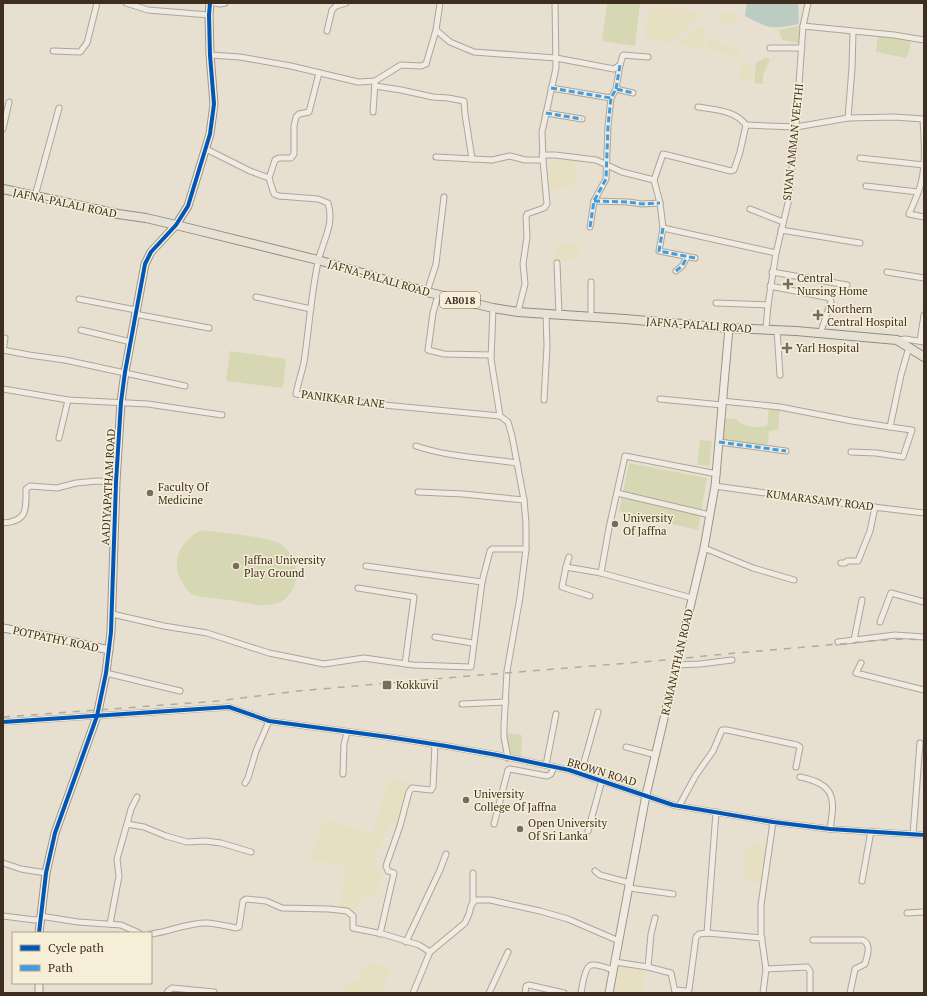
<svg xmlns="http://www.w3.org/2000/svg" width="927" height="996" viewBox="0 0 927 996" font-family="'PT Serif',serif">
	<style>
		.farmland { fill: #e6dfc2 }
		.green { fill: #d6d7b3 }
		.water { fill: #bcccc2 }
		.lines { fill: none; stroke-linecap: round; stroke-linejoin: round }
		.street-casing { stroke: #ada599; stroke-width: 7 }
		.secondary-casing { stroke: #9c958a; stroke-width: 9 }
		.primary-casing { stroke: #928b80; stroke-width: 10 }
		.street { stroke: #efebe3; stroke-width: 5 }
		.secondary { stroke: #efebe3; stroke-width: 7 }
		.primary { stroke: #e6e1d4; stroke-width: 8 }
		.rail { stroke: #afaaa2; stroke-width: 1.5; stroke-dasharray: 7 7; stroke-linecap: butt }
		.quiet { stroke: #3f9de0; stroke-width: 3; stroke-dasharray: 6 3; stroke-linecap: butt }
		.cycleway-casing { stroke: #f7eed8; stroke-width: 6 }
		.cycleway { stroke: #0057b8; stroke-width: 4 }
		.poi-dot { fill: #786c5e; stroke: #f7eed8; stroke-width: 1.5 }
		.labels { text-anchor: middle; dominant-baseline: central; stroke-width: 3; stroke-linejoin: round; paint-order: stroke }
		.shield { fill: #f7eed8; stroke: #756857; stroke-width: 1 }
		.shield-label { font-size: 10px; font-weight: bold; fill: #3d2e20 }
		.street-label { font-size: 11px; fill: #3d2e20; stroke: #f7eed8 }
		.poi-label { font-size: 11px; fill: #3d2e20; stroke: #f7eed8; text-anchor: start }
	</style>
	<rect width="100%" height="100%" fill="#e7e0d1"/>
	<g class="farmland">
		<path d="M662 3H663L703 14 669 43 644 38 648 15Z"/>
		<path d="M732 11 740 20 727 24 718 22 720 13Z"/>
		<path d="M699 26 706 28 703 49 674 44Z"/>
		<path d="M707 39 741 50 739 56 705 49Z"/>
		<path d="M741 64 754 65 753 80 738 81Z"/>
		<path d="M575 160 576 185 550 190 548 161Z"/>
		<path d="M555 243H579L578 258 556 262Z"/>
		<path d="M395 779H403L412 788 400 826 394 824 387 827 382 844 375 855 374 866 380 872V883L377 894 375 896 363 898 356 907 353 916 339 910 346 867 311 859 324 819 372 834 378 817 388 781Z"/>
		<path d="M749 844H757L770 848 764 884 750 881 746 879 743 872 745 853 747 846Z"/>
		<path d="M371 962 389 968 390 971 381 993H342L347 982 359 980 363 967Z"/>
		<path d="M615 962 645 967 642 993H609Z"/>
	</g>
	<g class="green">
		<path d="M607 3H640L635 46 602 41Z"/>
		<path d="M799 26V43L782 40 779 30Z"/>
		<path d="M878 34 911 38 909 52 906 58 876 52Z"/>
		<path d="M766 57 770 60 763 75V84L754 83 756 63Z"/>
		<path d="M230 351 286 359 283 388 226 381Z"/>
		<path d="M769 405 780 407 778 430 769 431 767 449 719 442 721 418 736 419C743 428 756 428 767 426L768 419Z"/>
		<path d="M700 440 712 441 709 466 697 465Z"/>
		<path d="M629 463 707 478 698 530 619 512Z"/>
		<path d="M202 530C219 533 270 536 282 545 298 556 301 581 288 596 281 605 267 606 257 605 242 602 227 600 212 598 207 597 199 597 194 595 189 593 184 586 182 582 169 561 182 539 202 530Z"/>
		<path d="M504 733 522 735 521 760 508 758Z"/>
	</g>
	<path class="water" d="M747 3H798L799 21 798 24C773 30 767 28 745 16Z"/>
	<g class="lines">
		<g class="street-casing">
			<g id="street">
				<path d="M126 3 148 10 209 15"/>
				<path d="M215 3 220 4 225 3"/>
				<path d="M440 3 436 30 450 42 474 52 556 58 614 69 620 65 623 55 648 57"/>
				<path d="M803 26 894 35 924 40"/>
				<path d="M327 31 332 10 336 6 346 3"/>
				<path d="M770 48H802"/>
				<path d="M53 51 80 52 87 43 97 3"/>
				<path d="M210 55 240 57 291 66 358 82 375 81 401 65 421 66 426 64 436 30"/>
				<path d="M375 86 401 90 433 97 448 98 464 101 465 114 472 159"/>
				<path d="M551 88 611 98 616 89 633 93"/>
				<path d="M616 89 620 65"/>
				<path d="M698 107C715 110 735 110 746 125"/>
				<path d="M373 112 375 83"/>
				<path d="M546 113 582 119"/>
				<path d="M848 118 852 68 853 32"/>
				<path d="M3 129 9 102"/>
				<path d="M206 149 250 171 269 178 274 194 279 196 318 199 328 203C335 225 322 242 318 262 311 295 309 329 304 362 302 372 298 383 296 394L342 401 500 416"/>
				<path d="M542 155H555L596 160 622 172 654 180 663 154 731 171 734 170 740 152 746 125 796 127 848 118 894 117 923 119C924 138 926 159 922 179 920 191 914 202 909 214L924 217"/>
				<path d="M436 157 492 160 510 156 525 160H543"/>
				<path d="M860 158 924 165"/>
				<path d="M269 178 275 160 279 158H291L294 154V126L296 117 299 114 309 112 319 73"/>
				<path d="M654 180 660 203 663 228 776 253"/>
				<path d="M866 186 918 192"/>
				<path d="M35 196 59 108"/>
				<path d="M594 201 628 202 642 204 660 203"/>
				<path d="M750 209 783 222"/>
				<path d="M590 227 594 201 606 179 608 126 611 98"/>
				<path d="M663 228 659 251 695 258"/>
				<path d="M781 230 860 243"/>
				<path d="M557 263 559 315"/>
				<path d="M676 271 682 266 687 257"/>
				<path d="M772 272 847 285"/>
				<path d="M887 272 924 278"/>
				<path d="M770 286 830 298 831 302 820 334"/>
				<path d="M427 292 436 264 444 197"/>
				<path d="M438 295 433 313 428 350 444 354 491 355"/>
				<path d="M256 297 311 309"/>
				<path d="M79 299 136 310"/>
				<path d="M716 303 768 305"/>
				<path d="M518 312 525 284 523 264 527 237 526 217 527 214 544 208 547 204 543 160 542 132 556 68 555 3"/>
				<path d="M135 314 209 328"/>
				<path d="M591 317V282"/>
				<path d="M766 329 768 305 776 253 788 203 790 186 795 142 803 26 808 3"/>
				<path d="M81 330 131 342"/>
				<path d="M777 330 780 375"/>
				<path d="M898 340 905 339 924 342"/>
				<path d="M920 341 924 315"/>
				<path d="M3 350 29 355 65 360 185 386"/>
				<path d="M3 350 5 338"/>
				<path d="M3 389 68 400 148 404 222 415"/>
				<path d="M660 399 722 405"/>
				<path d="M544 400 547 346 546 314"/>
				<path d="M722 401 780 407 852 421 890 427"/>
				<path d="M59 438 68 400"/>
				<path d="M719 442 786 451"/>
				<path d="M416 446C448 457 484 458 517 463"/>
				<path d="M851 452 876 453 903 457 912 430 890 427 901 375 909 347"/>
				<path d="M715 486 822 501 924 513"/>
				<path d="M418 492 463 494 524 500"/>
				<path d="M617 493 710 515"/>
				<path d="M3 523C28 521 26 509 26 489L30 486 57 488 76 483 97 481 116 482"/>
				<path d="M704 548 753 568 794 580"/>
				<path d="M841 563H845L847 561H858L870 531 875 507"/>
				<path d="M366 566 482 582"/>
				<path d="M566 567 569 557"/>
				<path d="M358 588 414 597 405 664"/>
				<path d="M590 596 562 587 566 567 601 573"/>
				<path d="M692 598 601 573 609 528 625 456 717 474"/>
				<path d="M112 614 164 626 207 633 269 653 324 664 364 658 413 665 471 667 482 582 490 551 492 549H526V523L524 500 512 436 508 422 500 416 491 359 493 308"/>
				<path d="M880 622 891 593 924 602"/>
				<path d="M435 637 473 643"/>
				<path d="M854 640 862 600"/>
				<path d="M838 642 895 635 924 637"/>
				<path d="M861 663 856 673 924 690"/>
				<path d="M676 665 700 664 732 660"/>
				<path d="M106 673 180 691"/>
				<path d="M462 704 506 702"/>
				<path d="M3 722 229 707 269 721 388 737 446 746 497 755 569 770 673 805 773 822 830 829 924 835"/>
				<path d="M626 747 656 755"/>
				<path d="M508 758 504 737V726L507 671 520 597 526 549"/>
				<path d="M546 765 556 714"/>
				<path d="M581 773 598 712"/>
				<path d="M343 774 344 744 347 732"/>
				<path d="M800 777C836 784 835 799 830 829"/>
				<path d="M245 783 248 778 256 751 269 721"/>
				<path d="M137 797 131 809 127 824 144 827 166 836 187 842 205 841 221 843 251 852"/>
				<path d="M679 806 696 775 713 751 722 730H727L797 745 800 747 796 767"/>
				<path d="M494 824 508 770 510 769 547 776 551 774 554 767"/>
				<path d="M588 831 602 780"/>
				<path d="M913 834 920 743"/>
				<path d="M3 863 21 869 46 873"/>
				<path d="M595 871 600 875 630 883"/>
				<path d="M862 881 871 831"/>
				<path d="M629 888 673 894"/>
				<path d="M473 902V873"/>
				<path d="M907 913 924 912"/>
				<path d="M3 916 35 920 40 919"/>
				<path d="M40 916 78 922 121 925 139 933"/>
				<path d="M110 924 119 876 117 859 127 824"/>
				<path d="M707 933 716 812"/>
				<path d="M151 934C170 932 188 922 208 923 217 924 227 926 236 928L239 927 243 901 246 899 266 901 282 908 329 909 347 911 353 916V928L383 934 419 945 430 952"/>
				<path d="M380 934 394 873 388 871 386 866 400 826 409 792 412 788 431 790 433 787 435 744"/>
				<path d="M813 940H863C872 945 867 956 865 964L855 969 850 993"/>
				<path d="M406 942 440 870 446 854"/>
				<path d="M615 962 648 967 671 973 675 992"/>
				<path d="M648 967 651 934 655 918"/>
				<path d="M766 969 807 967 810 971V993"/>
				<path d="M675 990 686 991 689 990 696 937 699 934 707 933 762 938"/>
				<path d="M167 993 168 991 172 988 214 992"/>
				<path d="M413 993 430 952 465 923 469 914 471 906 475 900H490L540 911 568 919 619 941"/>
				<path d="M489 993 508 952"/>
				<path d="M525 993 526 986 529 985 564 993"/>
				<path d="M581 993C582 987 585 965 592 965 598 964 607 968 613 970"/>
				<path d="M763 993 766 969 761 934V905L773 822"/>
			</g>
		</g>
		<g class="secondary-casing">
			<g id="secondary">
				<path d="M3 628 52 637 109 650"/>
				<path d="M39 933 46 873 55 833 97 716 106 673 111 632 116 482 121 402 125 372 145 264 151 252 176 225 188 206 210 134 214 104 210 55 209 15 210 3"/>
				<path d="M39 983V993"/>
				<path d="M609 993 646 795 704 548 715 486 729 328"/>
			</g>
		</g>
		<g class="primary-casing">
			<path id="primary" d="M3 189 118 214 146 218 176 225 318 260 427 292 493 308 518 312 625 319 729 328 796 331 897 340 924 357"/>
		</g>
		<use href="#street" class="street"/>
		<use href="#secondary" class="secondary"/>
		<use href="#primary" class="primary"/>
		<path class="rail" d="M3 717 218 701 298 691 469 676 678 659C727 653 777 650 827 645 859 643 892 637 924 640"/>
		<g class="quiet">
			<path d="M551 88 611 98 616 89 633 93"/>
			<path d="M616 89 620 65"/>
			<path d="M546 113 582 119"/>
			<path d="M594 201 628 202 642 204 660 203"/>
			<path d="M590 227 594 201 606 179 608 126 611 98"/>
			<path d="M663 228 659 251 695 258"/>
			<path d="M676 271 682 266 687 257"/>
			<path d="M719 442 786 451"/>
		</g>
		<g class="cycleway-casing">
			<g id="cycleway">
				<path d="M3 722 229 707 269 721 388 737 446 746 497 755 569 770 673 805 773 822 830 829 924 835"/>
				<path d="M39 933 46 873 55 833 97 716 106 673 111 632 116 482 121 402 125 372 145 264 151 252 176 225 188 206 210 134 214 104 210 55 209 15 210 3"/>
			</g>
		</g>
		<use href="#cycleway" class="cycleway"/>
	</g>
	<g class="poi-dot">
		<path d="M786 278h4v4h4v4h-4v4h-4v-4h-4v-4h4z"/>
		<path d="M816 309h4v4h4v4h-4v4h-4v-4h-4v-4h4z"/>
		<path d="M785 342h4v4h4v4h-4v4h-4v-4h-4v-4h4z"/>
		<circle cx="150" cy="493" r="4"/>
		<circle cx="615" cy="524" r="4"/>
		<circle cx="236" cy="566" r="4"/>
		<rect x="382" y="680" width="10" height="10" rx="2"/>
		<circle cx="466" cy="800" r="4"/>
		<circle cx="520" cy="829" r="4"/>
	</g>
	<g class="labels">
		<rect class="shield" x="440" y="292" width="40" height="16" rx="3"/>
		<g class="shield-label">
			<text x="460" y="300">AB018</text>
		</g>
		<g class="street-label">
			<text transform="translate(793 142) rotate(-84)">SIVAN AMMAN VEETHI</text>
			<text transform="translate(65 203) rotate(12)">JAFNA-PALALI ROAD</text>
			<text transform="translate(379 278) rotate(16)">JAFNA-PALALI ROAD</text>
			<text transform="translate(699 325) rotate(4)">JAFNA-PALALI ROAD</text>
			<text transform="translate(343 399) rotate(7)">PANIKKAR LANE</text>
			<text transform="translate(108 487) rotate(-87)">AADIYAPATHAM ROAD</text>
			<text transform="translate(820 500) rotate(7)">KUMARASAMY ROAD</text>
			<text transform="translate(56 639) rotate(12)">POTPATHY ROAD</text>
			<text transform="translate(677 662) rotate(-77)">RAMANATHAN ROAD</text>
			<text transform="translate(602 772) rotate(17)">BROWN ROAD</text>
		</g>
		<g class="poi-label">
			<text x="797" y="278">Central<tspan x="797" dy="13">Nursing Home</tspan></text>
			<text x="827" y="309">Northern<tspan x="827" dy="13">Central Hospital</tspan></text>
			<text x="796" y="348">Yarl Hospital</text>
			<text x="158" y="487">Faculty Of<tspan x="158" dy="13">Medicine</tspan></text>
			<text x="623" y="518">University<tspan x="623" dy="13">Of Jaffna</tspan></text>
			<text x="244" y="560">Jaffna University<tspan x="244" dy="13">Play Ground</tspan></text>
			<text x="396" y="685">Kokkuvil</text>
			<text x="474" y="794">University<tspan x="474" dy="13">College Of Jaffna</tspan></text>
			<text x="528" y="823">Open University<tspan x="528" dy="13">Of Sri Lanka</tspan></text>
		</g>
	</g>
	<rect width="927" height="996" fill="none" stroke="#3d2e20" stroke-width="8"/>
	<rect x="12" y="932" width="140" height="52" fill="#f7eed8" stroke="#ada18e"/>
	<rect x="20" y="945" width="20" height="6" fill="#0057b8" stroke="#ada18e"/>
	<text x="48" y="952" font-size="12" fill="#3d2e20">Cycle path</text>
	<rect x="20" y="965" width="20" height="6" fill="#3f9de0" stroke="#ada18e"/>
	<text x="48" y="972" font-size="12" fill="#3d2e20">Path</text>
</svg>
